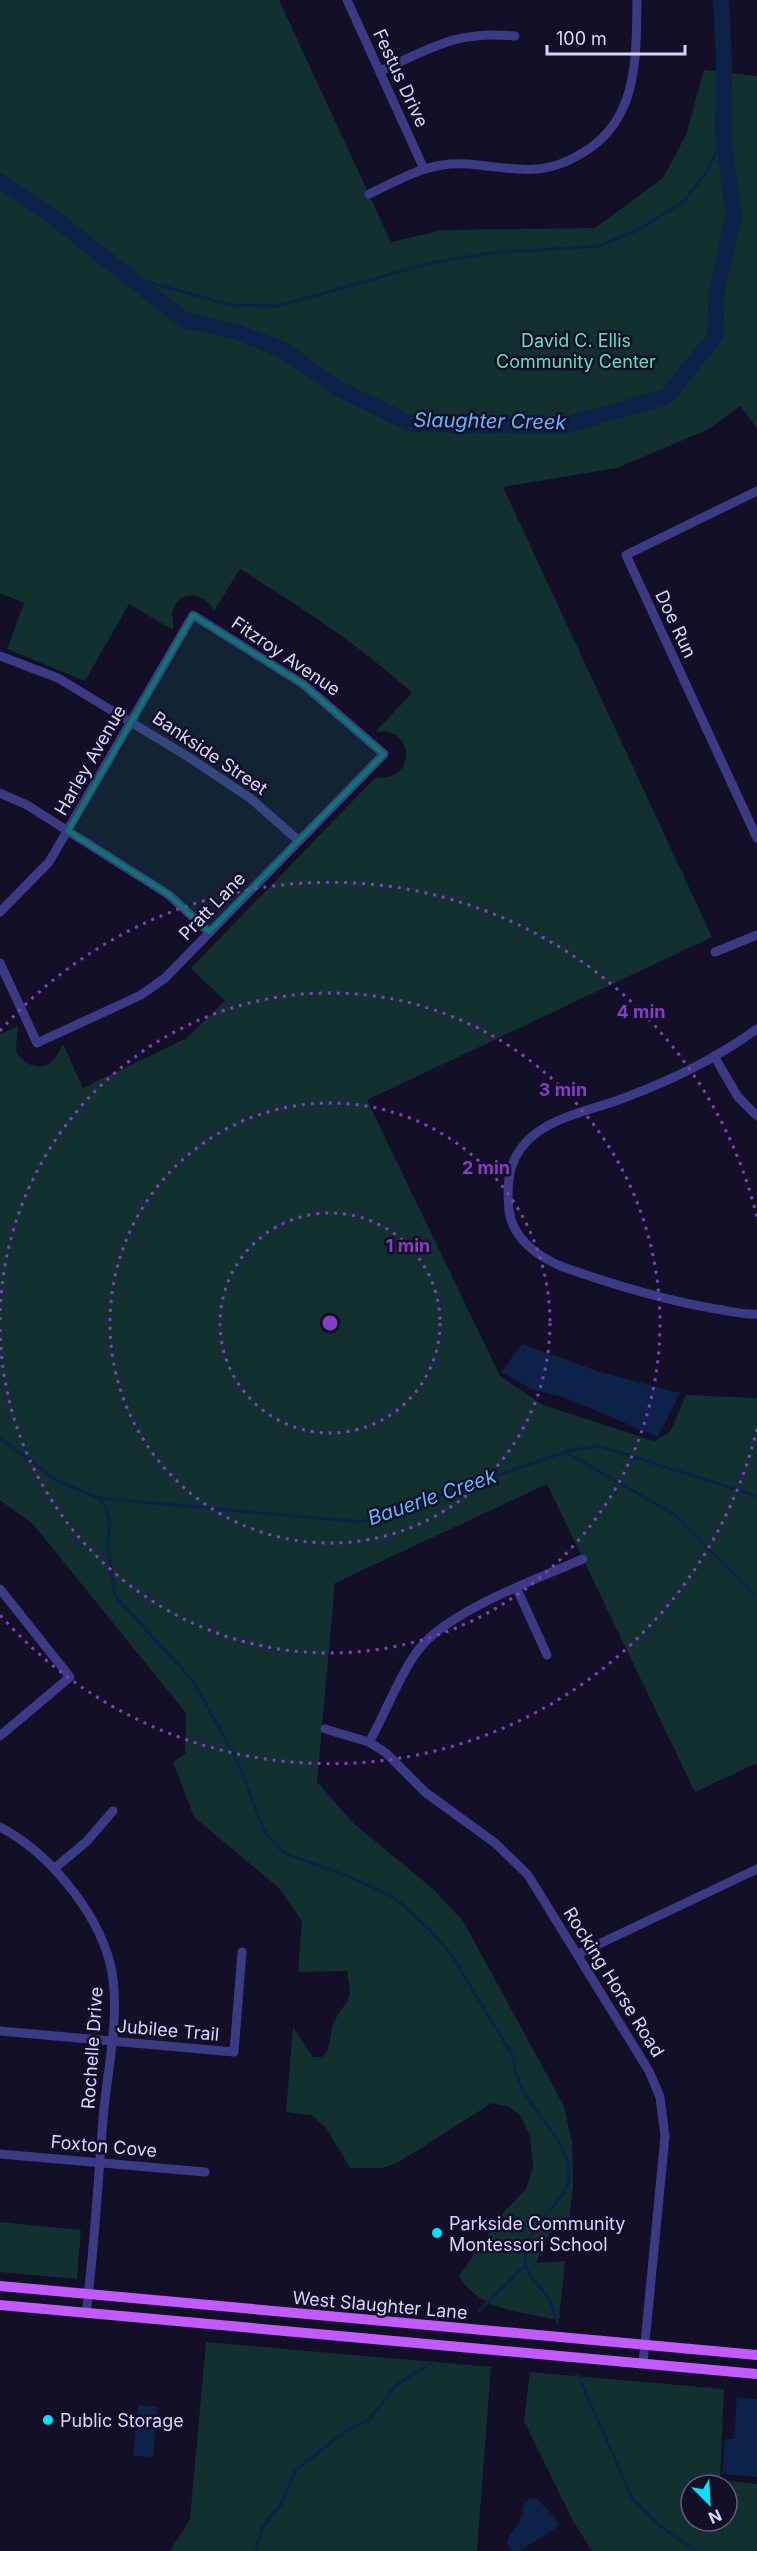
<svg xmlns="http://www.w3.org/2000/svg" width="757" height="2551" viewBox="0 0 757 2551" font-family="Inter,sans-serif">
	<style>
		.green { fill: #12302f; fill-rule: evenodd }
		.water { fill: #0c2248 }
		.lines { fill: none; stroke-linecap: round; stroke-linejoin: round }
		.stream { stroke: #0c2248; stroke-width: 3 }
		.river { stroke: #0c2248; stroke-width: 16 }
		.minor { stroke: #3d3a85; stroke-width: 9 }
		.major { stroke: #c25bff; stroke-width: 10 }
		.marked { fill: #0f766e; fill-opacity: 0.2; stroke: #0f766e; stroke-width: 4.5; stroke-linejoin: round }
		.ring { fill: none; stroke: #843dc5; stroke-width: 3; stroke-dasharray: 3 6 }
		.poi-dot { fill: #00e5ff; stroke: #130f26; stroke-width: 2 }
		.labels { text-anchor: middle; dominant-baseline: central; stroke-width: 5; stroke-linejoin: round; paint-order: stroke }
		.street-label { font-size: 18px; fill: #d9d4ff; stroke: #130f26 }
		.park-label { font-size: 18px; fill: #5fe0c0; stroke: #130f26 }
		.poi-label { font-size: 18px; fill: #d9d4ff; stroke: #130f26; text-anchor: start }
		.water-label { font-size: 20px; font-style: italic; fill: #62b6ff; stroke: #130f26 }
		.centre { fill: #843dc5; stroke: #130f26; stroke-width: 3 }
		.ring-label { font-size: 18px; text-anchor: middle; font-weight: bold; fill: #843dc5; stroke: #130f26; stroke-width: 5; stroke-linejoin: round; paint-order: stroke }
	</style>
	<rect width="100%" height="100%" fill="#130f26"/>
	<g class="green">
		<path d="M0 0H279L391 242 443 230 595 228 663 178 686 135 704 70 757 76V428L740 406 709 429 617 468 503 487 712 937 367 1100 500 1376 543 1405 654 1441 670 1432 686 1395 757 1398V1763L695 1792 547 1484 335 1583 317 1782 353 1823 432 1888 463 1921 564 2106 572 2143 573 2187 569 2221C547 2228 545 2243 536 2263L565 2261 559 2320C522 2312 479 2311 459 2276L504 2212 526 2189 533 2167 530 2135 520 2115 509 2107 492 2103 399 2162 382 2168H350L327 2129 312 2115 286 2112 293 2027 313 2057H322C332 2047 329 2037 333 2025 344 1997 355 2009 347 1971L298 1972 302 1921 279 1888 194 1817 173 1762 185 1754 186 1713 33 1524 0 1500V1034L18 1026 16 1051C24 1067 45 1073 56 1057 59 1053 60 1048 63 1044L83 1088 187 1038 225 1001 191 968 375 778C382 777 388 778 394 775 410 766 410 743 394 734 388 731 381 732 375 732L412 693C358 644 302 608 240 569L214 611C206 593 180 588 173 610 171 617 174 623 173 630L129 604 85 681 7 649 24 603 0 593Z"/>
		<path d="M0 2222 81 2230 77 2279 0 2272Z"/>
		<path d="M206 2342 491 2367 477 2551H170L190 2519Z"/>
		<path d="M530 2372 724 2389 720 2480 757 2484V2551H592L573 2521 524 2421ZM691 2485H727V2521H691Z"/>
	</g>
	<g class="water">
		<path d="M522 1344 600 1372 680 1393 658 1437 566 1398 531 1389 501 1372Z"/>
		<path d="M737 2397 757 2399V2477L722 2474 725 2439H734Z"/>
		<path d="M138 2405 158 2407 153 2457 133 2456Z"/>
		<path d="M531 2498 539 2500C545 2509 557 2516 559 2526L520 2551H512C499 2538 515 2533 520 2521 522 2515 522 2508 525 2502Z"/>
	</g>
	<g class="lines">
		<g class="stream">
			<path d="M126 276 230 305 278 306 431 263 491 253 599 246 640 229 684 201 706 173 723 137"/>
			<path d="M0 1438 56 1480 98 1498 361 1522 565 1452 672 1513 757 1597"/>
			<path d="M566 1451 599 1446 757 1496"/>
			<path d="M98 1498 105 1506 109 1519 108 1551 115 1596 193 1681 237 1760 264 1831 284 1853 348 1876 395 1898 429 1929 452 1956 514 2058C513 2102 568 2130 569 2175 570 2203 518 2227 526 2267 529 2278 542 2288 548 2297 552 2304 554 2314 557 2322"/>
			<path d="M479 2311C495 2294 511 2282 526 2264"/>
			<path d="M578 2375 632 2498 663 2528 696 2551"/>
			<path d="M256 2551 262 2527 280 2506 295 2471 344 2432 370 2419 395 2386 433 2362"/>
		</g>
		<path class="river" d="M0 181 49 214 184 320 237 332 285 351 337 388 412 424 563 426 666 397 715 337 717 290 734 215 723 137 724 59 721 0"/>
		<g class="minor">
			<path d="M347 0 424 169"/>
			<path d="M380 71C432 48 457 30 515 36"/>
			<path d="M369 194C393 183 416 169 442 165 474 160 505 172 537 169 554 168 571 160 584 152 639 119 636 56 637 0"/>
			<path d="M757 491 626 555 757 838"/>
			<path d="M0 656 58 678 190 758 250 798 299 841"/>
			<path d="M0 793 27 805 169 895 209 932"/>
			<path d="M0 912 49 862 193 615 303 684 384 754 165 978 141 995 37 1043 0 963"/>
			<path d="M715 952 757 935"/>
			<path d="M757 1029C717 1058 670 1081 624 1098 596 1109 559 1115 535 1134 509 1154 506 1180 509 1211 513 1239 538 1257 563 1267 614 1285 663 1300 716 1309 730 1311 744 1315 757 1314"/>
			<path d="M714 1056 738 1097 757 1116"/>
			<path d="M0 1589 70 1677 0 1736"/>
			<path d="M517 1589 547 1655"/>
			<path d="M325 1729 369 1742 386 1753 425 1792 495 1843 528 1875 649 2071 660 2097 665 2136 643 2363"/>
			<path d="M369 1742C386 1713 399 1675 419 1649 448 1611 537 1579 583 1559"/>
			<path d="M0 1827C48 1852 96 1910 110 1963 121 2008 109 2062 104 2108 98 2177 95 2245 86 2313"/>
			<path d="M55 1868 86 1842 113 1811"/>
			<path d="M578 1954 757 1869"/>
			<path d="M0 2031 234 2052 242 1952"/>
			<path d="M0 2154 205 2172"/>
		</g>
		<g class="major">
			<path d="M0 2286 757 2355"/>
			<path d="M0 2305 757 2374"/>
		</g>
	</g>
	<path class="marked" d="M193 615 303 684 384 754 209 932 169 895 68 831Z"/>
	<g class="ring">
		<circle cx="330" cy="1323" r="110"/>
		<circle cx="330" cy="1323" r="220"/>
		<path d="M0 1320A330 330 0 1 1 0 1326"/>
		<path d="M757 1429A440 440 0 0 1 0 1615M0 1031A440 440 0 0 1 757 1217"/>
	</g>
	<g class="poi-dot">
		<circle cx="437" cy="2233" r="6"/>
		<circle cx="48" cy="2420" r="6"/>
	</g>
	<g class="labels">
		<g class="street-label">
			<text transform="translate(401 78) rotate(65)">Festus Drive</text>
			<text transform="translate(676 624) rotate(65)">Doe Run</text>
			<text transform="translate(286 656) rotate(34)">Fitzroy Avenue</text>
			<text transform="translate(210 753) rotate(34)">Bankside Street</text>
			<text transform="translate(90 760) rotate(-60)">Harley Avenue</text>
			<text transform="translate(212 906) rotate(-46)">Pratt Lane</text>
			<text transform="translate(614 1982) rotate(58)">Rocking Horse Road</text>
			<text transform="translate(168 2030) rotate(5)">Jubilee Trail</text>
			<text transform="translate(92 2048) rotate(-86)">Rochelle Drive</text>
			<text transform="translate(104 2146) rotate(5)">Foxton Cove</text>
			<text transform="translate(380 2305) rotate(5)">West Slaughter Lane</text>
		</g>
		<g class="park-label">
			<text x="576" y="340">David C. Ellis<tspan x="576" dy="21">Community Center</tspan></text>
		</g>
		<g class="poi-label">
			<text x="449" y="2223">Parkside Community<tspan x="449" dy="21">Montessori School</tspan></text>
			<text x="60" y="2420">Public Storage</text>
		</g>
		<g class="water-label">
			<text transform="translate(490 421) rotate(1)">Slaughter Creek</text>
			<text transform="translate(432 1497) rotate(-19)">Bauerle Creek</text>
		</g>
	</g>
	<circle cx="330" cy="1323" r="9" class="centre"/>
	<g class="ring-label">
		<text x="641" y="1018">4 min</text>
		<text x="563" y="1096">3 min</text>
		<text x="486" y="1174">2 min</text>
		<text x="408" y="1252">1 min</text>
	</g>
	<g transform="translate(709 2503) rotate(156)"><circle r="28" fill="#130f26" stroke="#625e7d" stroke-width="1.5"/>
	<path d="M0-4.5L10 22L0 15L-10 22Z" fill="#00e5ff"/>
	<text y="-9" font-size="16" font-weight="bold" text-anchor="middle" fill="#d9d4ff">N</text>
	</g>
	<path d="M547 45v9h138v-9" fill="none" stroke="#d9d4ff" stroke-width="3"/>
	<text x="556" y="45" font-size="18" fill="#d9d4ff" stroke="#130f26" stroke-width="4.5" paint-order="stroke">100 m</text>
</svg>
